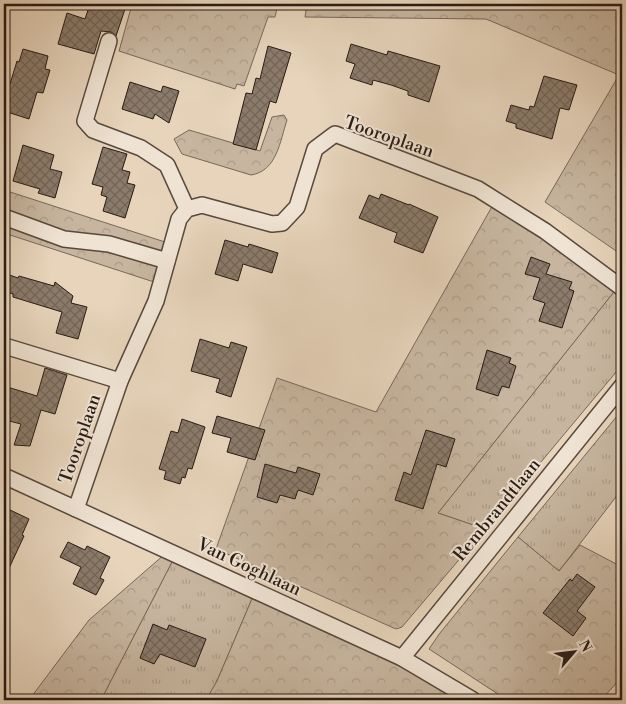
<svg xmlns="http://www.w3.org/2000/svg" width="626" height="704" viewBox="0 0 626 704" font-family="'Libre Bodoni',serif">
	<style>
		.grass { fill: url(#grass-tufts); stroke: #78685a }
		.forest { fill: url(#forest-crowns); stroke: #78685a }
		.building { fill: url(#building-cross-hatch); stroke: #281b15 }
		.lines { fill: none; stroke-linecap: round; stroke-linejoin: round }
		.street-casing { stroke: #58493e; stroke-width: 18 }
		.street { stroke: #efe3d3; stroke-width: 15 }
		.labels { text-anchor: middle; dominant-baseline: central; stroke-width: 4; stroke-linejoin: round; paint-order: stroke }
		.street-label { font-size: 18px; fill: #281b15; stroke: #efe3d3 }
	</style>
	<defs>
		<pattern id="grass-tufts" width="24" height="20" patternUnits="userSpaceOnUse" patternTransform="scale(1.25)"><rect width="24" height="20" fill="#c7b59f"/><path d="M3 7l-1-3M5 7V3M7 7l1-3M15 17l-1-3M17 17v-4M19 17l1-3" fill="none" stroke="#ab9b88"/></pattern>
		<pattern id="forest-crowns" width="20" height="18" patternUnits="userSpaceOnUse" patternTransform="scale(1.25)"><rect width="20" height="18" fill="#c7b59f"/><path d="M2 6a3 3 0 1 1 6 0M12 15a3 3 0 1 1 6 0" fill="none" stroke="#ab9b88"/></pattern>
		<pattern id="building-cross-hatch" width="8" height="8" patternUnits="userSpaceOnUse" patternTransform="scale(1.25)"><rect width="8" height="8" fill="#8b7b6b"/><path d="M0 0l8 8M0 8l8-8" fill="none" stroke="#726457"/></pattern>
	</defs>
	<rect width="100%" height="100%" fill="#e7d4bb"/>
	<filter id="stains"><feTurbulence type="fractalNoise" baseFrequency=".004" numOctaves="4"/><feColorMatrix values="0 0 0 0 .2 0 0 0 0 .09 0 0 0 0 .02 0 0 0 .5 -.17"/></filter>
	<radialGradient id="worn" r=".72"><stop offset=".6" stop-color="#630" stop-opacity="0"/><stop offset="1" stop-color="#630" stop-opacity=".3"/></radialGradient>
	<g class="grass">
		<path d="M617 288 622 291V365L485 529 438 513Z"/>
		<path d="M622 410V489L559 571 518 537Z"/>
		<path d="M174 558 254 594 217 681 206 700H101Z"/>
	</g>
	<g class="forest">
		<path d="M112 4H278L275 17H268L244 86 237 84 235 89 119 51 131 8Z"/>
		<path d="M307 4H622V255L545 202 619 75 486 19 305 17Z"/>
		<path d="M284 115 287 120C280 141 277 171 251 175L182 154 174 139 189 130 260 151 272 117Z"/>
		<path d="M4 190 165 242 154 282 4 233Z"/>
		<path d="M494 203 617 288 438 513 485 529 402 627 396 629 216 549 277 378 376 412Z"/>
		<path d="M518 537 559 571 580 545 622 567V677L601 700H507L429 649 440 633Z"/>
		<path d="M165 554 174 558 101 700H29L89 620Z"/>
		<path d="M254 594 363 643 464 700H206L217 681Z"/>
	</g>
	<g class="building">
		<path d="M90 4H118L126 6 116 36 111 32 101 31 94 54 58 44 67 13 85 19Z"/>
		<path d="M351 44 387 55 388 51 440 66 429 102 408 95V91L391 85 373 80 372 85 350 78 355 64 346 61Z"/>
		<path d="M268 46 291 53 276 103 270 101 256 150 233 144 246 93 252 94 256 78 260 79Z"/>
		<path d="M23 49 48 56 45 69 50 70 43 93 37 92 29 119 4 111V82L10 84 17 61 19 62Z"/>
		<path d="M544 76 577 85 569 110 560 108 552 139 516 128V124L506 121 511 105 529 110 530 106 534 107Z"/>
		<path d="M130 82 161 92 163 86 179 91 169 123 155 114 153 119 122 109Z"/>
		<path d="M23 145 54 155 50 169 62 172 55 198 38 193 40 189 13 181Z"/>
		<path d="M103 147 127 154 122 170 130 172 127 183 135 185 125 218 103 211 107 197 101 195 103 187 92 184Z"/>
		<path d="M381 194 409 205V204L438 217 423 253 394 242 397 233 359 218 369 195 379 199Z"/>
		<path d="M225 240 248 247 249 244 278 253 272 273 243 264 238 281 215 274Z"/>
		<path d="M531 257 550 264 546 274 572 282 569 289 574 291 562 328 539 321 545 303 533 299 540 278 525 274Z"/>
		<path d="M4 273 18 278 19 276 54 286 55 282 73 296 71 303 87 307 78 339 56 333 62 312 13 297V294L4 291Z"/>
		<path d="M200 339 229 348 231 342 247 347 231 397 216 392 220 379 191 371Z"/>
		<path d="M487 350 511 358 509 363 516 366 509 388 502 386 498 396 476 389Z"/>
		<path d="M45 368 67 375 55 414 41 410 30 446 14 445 21 424 9 421 10 417 4 414V386L37 396Z"/>
		<path d="M217 416 265 430 255 460 227 452 231 438 212 433Z"/>
		<path d="M182 419 205 427 192 469 188 468 185 478 182 477 180 484 164 479 166 471 159 469 171 431 178 433Z"/>
		<path d="M426 430 455 439 446 467 437 464 423 509 395 500 404 472 411 475Z"/>
		<path d="M265 464 296 473 298 467 320 474 313 495 298 490 295 499 280 495 277 503 257 497Z"/>
		<path d="M8 509 29 519 22 535 24 536 4 579V518Z"/>
		<path d="M68 542 85 550 87 546 110 557 100 578 104 580 96 595 73 584 81 567 60 557Z"/>
		<path d="M577 574 595 587 577 611 586 618 573 636 543 613 570 579 572 581Z"/>
		<path d="M153 624 167 630 169 625 206 639 195 667 160 654 154 664 140 658Z"/>
	</g>
	<g class="lines">
		<g class="street-casing">
			<g id="street">
				<path d="M109 41 85 121 93 130 141 148 167 165 187 209"/>
				<path d="M4 217 64 239 109 244 167 261"/>
				<path d="M8 347 120 381"/>
				<path d="M4 476 402 658 473 700"/>
				<path d="M76 509 120 381 156 301 179 219 187 209 202 205 272 224 282 223 297 207 315 149 335 134 478 189 545 231 622 288"/>
				<path d="M402 658 622 386"/>
			</g>
		</g>
		<use href="#street" class="street"/>
	</g>
	<g class="labels">
		<g class="street-label">
			<text transform="translate(389 137) rotate(19)">Tooroplaan</text>
			<text transform="translate(80 439) rotate(-71)">Tooroplaan</text>
			<text transform="translate(497 510) rotate(-51)">Rembrandtlaan</text>
			<text transform="translate(249 567) rotate(25)">Van Goghlaan</text>
		</g>
	</g>
	<rect width="626" height="704" fill="none" stroke="#e7d4bb" stroke-width="20"/>
	<rect x="5" y="5" width="616" height="694" fill="none" stroke="#281b15" stroke-width="2.5"/>
	<rect x="10" y="10" width="606" height="684" fill="none" stroke="#281b15"/>
	<g transform="translate(574 652) rotate(62)" stroke="#efe3d3" stroke-width="4" paint-order="stroke">
	<path d="M0-4L9 19L0 12L-9 19Z" fill="#281b15"/>
	<text y="-8" font-size="14" font-weight="bold" text-anchor="middle" fill="#281b15">N</text>
	</g>
	<rect width="100%" height="100%" filter="url(#stains)"/>
	<rect width="100%" height="100%" fill="url(#worn)"/>
</svg>
